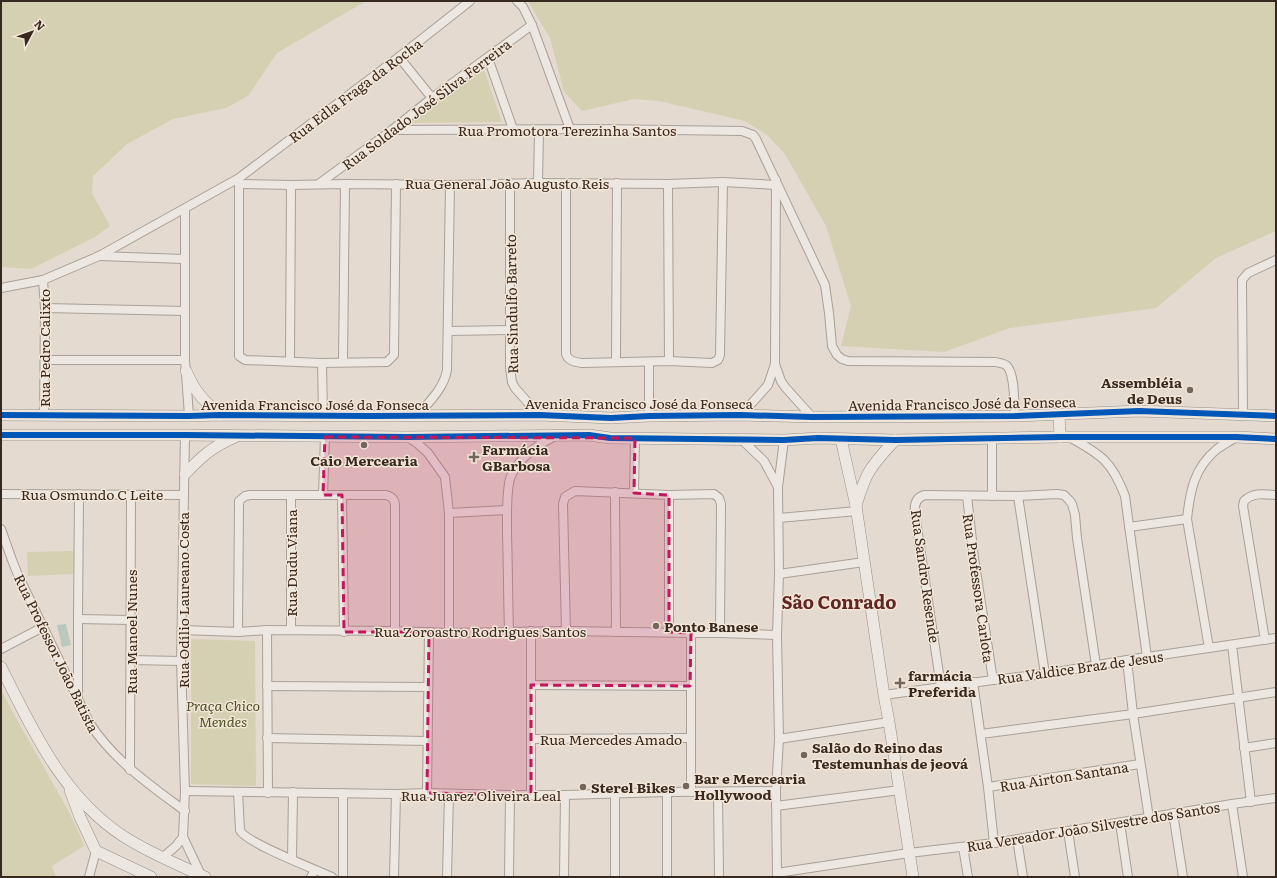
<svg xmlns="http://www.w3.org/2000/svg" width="1277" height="878" viewBox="0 0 1277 878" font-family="Literata,serif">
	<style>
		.green { fill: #d5d0b2 }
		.water { fill: #bac8bd }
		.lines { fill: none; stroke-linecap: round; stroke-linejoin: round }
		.street-casing { stroke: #a9a097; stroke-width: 10 }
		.secondary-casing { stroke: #998f88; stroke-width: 12 }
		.street { stroke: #ece7e0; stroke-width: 8 }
		.secondary { stroke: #ece7e0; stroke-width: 11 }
		.cycleway-casing { stroke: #f4e6d6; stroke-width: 8 }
		.cycleway { stroke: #0057b8; stroke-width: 6 }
		.marked { fill: #c2185b; fill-opacity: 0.2; stroke: #c2185b; stroke-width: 3; stroke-dasharray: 8 5; stroke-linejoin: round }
		.poi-dot { fill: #74665d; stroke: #f4e6d6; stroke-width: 1.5 }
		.labels { text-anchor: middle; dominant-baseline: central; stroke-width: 3; stroke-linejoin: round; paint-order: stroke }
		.street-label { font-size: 14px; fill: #372820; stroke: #f4e6d6 }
		.poi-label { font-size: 14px; font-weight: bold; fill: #372820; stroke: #f4e6d6; text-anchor: start }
		.park-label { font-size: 14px; font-style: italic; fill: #4e5228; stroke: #f4e6d6 }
		.district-label { font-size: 18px; font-weight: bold; fill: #612622; stroke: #f4e6d6 }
	</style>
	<rect width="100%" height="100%" fill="#e4dacf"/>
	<g class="green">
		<path d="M1 1H366L277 53 248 96 226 108 173 119 127 144 93 176 92 193 110 226 95 237 31 269 1 267Z"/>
		<path d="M528 1H1276V231L1216 258 1156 308 1010 328 944 352 841 346 851 306 826 226 785 154 767 135 745 121 659 101 634 99 582 111 564 92 550 38Z"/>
		<path d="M482 64 502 122 402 123Z"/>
		<path d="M73 551V574L28 576 27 552Z"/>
		<path d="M191 639 255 641 256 786 191 784Z"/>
		<path d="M1 690C18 723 38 756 56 789 67 808 77 826 84 846L52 866 56 877H1Z"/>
	</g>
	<path class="water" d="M66 624 71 645 62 647 57 625Z"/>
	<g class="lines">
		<g class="street-casing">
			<g id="street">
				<path d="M517 1 523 7 532 25 570 129"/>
				<path d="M399 57 432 98"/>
				<path d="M488 58 513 129"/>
				<path d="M392 130 595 129 742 131 753 135 756 139 825 285 829 313 832 346 837 355 842 359 848 361 995 362C999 363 1004 363 1007 366 1015 374 1014 404 1015 416"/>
				<path d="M239 179V356L245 360 322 363 387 362 394 355 396 184"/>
				<path d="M320 183 392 130 432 98 532 25"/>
				<path d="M510 183V368L512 382 515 388 539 415"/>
				<path d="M538 183 539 130"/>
				<path d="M566 183V354C568 361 575 362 582 363L669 361 712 363 718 360 720 355 723 182"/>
				<path d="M239 184 291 185 345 184 450 185 538 183 668 184 723 182 775 185"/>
				<path d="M668 184 669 361"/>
				<path d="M185 209V360L189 416"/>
				<path d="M99 256 184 259"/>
				<path d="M43 280 45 308 44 415"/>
				<path d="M1 288 43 280 99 256 239 178 399 57 470 1"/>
				<path d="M45 308 185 311"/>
				<path d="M449 331 510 330"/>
				<path d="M45 360H185"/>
				<path d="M290 361 291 185"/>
				<path d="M616 361 617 183"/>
				<path d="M343 362 345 184"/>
				<path d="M322 363 323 416"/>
				<path d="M775 364 781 381 785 387 812 417"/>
				<path d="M418 415C429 402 444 388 447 370L450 185"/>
				<path d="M740 415 752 403 768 385 775 364 776 180"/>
				<path d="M1243 415 1242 280 1248 273 1276 260"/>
				<path d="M649 416V362"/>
				<path d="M185 435 181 661 185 791 183 837 201 875"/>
				<path d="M408 437 418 444 428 453 445 477 449 513V633"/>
				<path d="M992 438V496"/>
				<path d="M1071 438C1102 455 1112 462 1125 496L1147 657"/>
				<path d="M741 439 764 461 778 487 779 574 777 635 779 739 776 791 777 877"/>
				<path d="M778 487 784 440"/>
				<path d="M615 492 616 632"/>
				<path d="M634 493 635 438"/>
				<path d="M1 494 184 495"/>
				<path d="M291 495V630"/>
				<path d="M323 495 325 437"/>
				<path d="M342 495 344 632"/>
				<path d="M967 496 974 558 993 680"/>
				<path d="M1018 496 1045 674"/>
				<path d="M449 513 507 510"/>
				<path d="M779 518 857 511"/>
				<path d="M1129 527 1187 519"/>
				<path d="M1 529 12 560 18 575 89 722C112 759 150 785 185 811"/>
				<path d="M779 574 864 562"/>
				<path d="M78 619 130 620"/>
				<path d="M182 630 238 632 267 630 395 631 449 633 566 631 691 633H720L777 635"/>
				<path d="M267 630 268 793"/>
				<path d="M509 631C508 599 508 566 507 533 507 520 506 487 511 476 520 457 536 446 553 437"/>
				<path d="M566 631 563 504 565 497 575 491 669 495 714 494 719 498 721 504 720 633"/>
				<path d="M238 632 239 501 245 496 250 495H386C393 497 395 500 395 507V631"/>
				<path d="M669 632V495"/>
				<path d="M691 633V792"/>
				<path d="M1265 640 1243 506 1244 501C1253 492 1264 494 1276 495"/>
				<path d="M1232 645 1251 802"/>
				<path d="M1209 648 1187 519C1190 491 1194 468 1217 449 1223 445 1230 441 1236 437"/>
				<path d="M1 649 43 627"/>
				<path d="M131 660 181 661"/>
				<path d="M1127 660 1133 714 1149 818"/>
				<path d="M973 682 988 787 994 843"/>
				<path d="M531 685 690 686"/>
				<path d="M267 686 428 687"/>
				<path d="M941 687 915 514C914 505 916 497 925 495L1018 496 1057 494 1064 495 1069 500 1072 504 1075 515 1077 538 1096 665"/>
				<path d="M884 695 993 680 1045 674 1127 660 1276 638"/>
				<path d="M78 697V619L79 494"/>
				<path d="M981 734 1133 714 1276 692"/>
				<path d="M267 738 427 741"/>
				<path d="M532 739 690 738"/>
				<path d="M779 739 889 722"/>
				<path d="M1244 748 1276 743"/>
				<path d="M130 770 131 495"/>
				<path d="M988 787 1140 764"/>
				<path d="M185 791 396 794 427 793 510 795H565L667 792 776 791"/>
				<path d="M238 792 240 830C244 842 317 870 332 877"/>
				<path d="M718 792 719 877"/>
				<path d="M427 793 429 632"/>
				<path d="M615 794V877"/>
				<path d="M531 795V631"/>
				<path d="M1232 804 1243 877"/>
				<path d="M776 806 900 790"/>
				<path d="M1173 813 1183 877"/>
				<path d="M1120 823 1128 877"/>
				<path d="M1068 831 1075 877"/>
				<path d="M1017 839 1023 877"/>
				<path d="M963 847 968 877"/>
				<path d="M162 858 176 846 183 837"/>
				<path d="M292 859 293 792"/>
				<path d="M777 873 909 853 994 843 1232 804 1276 798"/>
				<path d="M89 877 96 851"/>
				<path d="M311 877 315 870"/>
				<path d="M343 877V793"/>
				<path d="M394 877 396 794"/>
				<path d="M447 877 449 794"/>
				<path d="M509 877 510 795"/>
				<path d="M564 877 565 795"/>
				<path d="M667 877V792"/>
			</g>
		</g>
		<g class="secondary-casing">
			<g id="secondary">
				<path d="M186 371C195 392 203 400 220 415"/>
				<path d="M1059 414 1060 437"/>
				<path d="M1 415 189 416 220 415 368 416 539 415 611 418 649 416 740 415 812 417 1015 416 1139 411 1276 416"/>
				<path d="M1 435H185L408 437 589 435 610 438 784 440 818 438 895 440 1060 437H1236L1276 439"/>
				<path d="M841 439 856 506 884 695 889 722 913 877"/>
				<path d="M185 474C202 456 212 447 235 437"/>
				<path d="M856 505C860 494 863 482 869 472 876 460 886 450 895 440"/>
				<path d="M1 667C32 729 63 797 123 836 149 853 177 864 205 877"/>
				<path d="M70 790 80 817 96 851 151 877"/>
			</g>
		</g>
		<use href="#street" class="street"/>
		<use href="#secondary" class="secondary"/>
		<g class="cycleway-casing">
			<g id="cycleway">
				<path d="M1 415 189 416 220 415 368 416 539 415 611 418 649 416 740 415 812 417 1015 416 1139 411 1276 416"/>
				<path d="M1 435H185L408 437 589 435 610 438 784 440 818 438 895 440 1060 437H1236L1276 439"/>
			</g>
		</g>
		<use href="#cycleway" class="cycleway"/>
	</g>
	<path class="marked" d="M325 437 635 438 634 493 669 495V632L691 633 690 686 531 685V795L427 793 429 632H344L342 495H323Z"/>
	<g class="poi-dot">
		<circle cx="1190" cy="390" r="4"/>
		<circle cx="364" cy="445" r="4"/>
		<path d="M472 451h4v4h4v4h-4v4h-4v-4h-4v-4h4z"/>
		<circle cx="656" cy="626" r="4"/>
		<path d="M898 677h4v4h4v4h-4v4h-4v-4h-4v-4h4z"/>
		<circle cx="804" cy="755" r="4"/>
		<circle cx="686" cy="786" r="4"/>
		<circle cx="583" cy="787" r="4"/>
	</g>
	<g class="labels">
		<g class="street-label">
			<text transform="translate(355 90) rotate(-37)">Rua Edla Fraga da Rocha</text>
			<text transform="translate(426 104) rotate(-37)">Rua Soldado José Silva Ferreira</text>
			<text x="567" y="130">Rua Promotora Terezinha Santos</text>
			<text x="507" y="183">Rua General João Augusto Reis</text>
			<text transform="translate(511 304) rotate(-91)">Rua Sindulfo Barreto</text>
			<text transform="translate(44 348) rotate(-90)">Rua Pedro Calixto</text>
			<text x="639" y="403">Avenida Francisco José da Fonseca</text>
			<text transform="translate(962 403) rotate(-1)">Avenida Francisco José da Fonseca</text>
			<text x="315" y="404">Avenida Francisco José da Fonseca</text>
			<text x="92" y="494">Rua Osmundo C Leite</text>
			<text transform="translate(291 563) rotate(-90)">Rua Dudu Viana</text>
			<text transform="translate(926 576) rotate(82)">Rua Sandro Resende</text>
			<text transform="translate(979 588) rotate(82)">Rua Professora Carlota</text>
			<text transform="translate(183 600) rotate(-90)">Rua Odílio Laureano Costa</text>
			<text x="480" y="631">Rua Zoroastro Rodrigues Santos</text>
			<text transform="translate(131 632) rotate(-90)">Rua Manoel Nunes</text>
			<text transform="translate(57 653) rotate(64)">Rua Professor João Batista</text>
			<text transform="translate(1080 667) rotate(-8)">Rua Valdice Braz de Jesus</text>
			<text x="611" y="739">Rua Mercedes Amado</text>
			<text transform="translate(1064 776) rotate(-9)">Rua Airton Santana</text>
			<text x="481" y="795">Rua Juarez Oliveira Leal</text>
			<text transform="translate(1093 826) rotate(-9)">Rua Vereador João Silvestre dos Santos</text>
		</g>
		<g class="poi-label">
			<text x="1182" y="382" text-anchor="end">Assembléia<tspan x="1182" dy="16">de Deus</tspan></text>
			<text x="482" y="449">Farmácia<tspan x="482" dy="16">GBarbosa</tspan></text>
			<text x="364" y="460" text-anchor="middle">Caio Mercearia</text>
			<text x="664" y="626">Ponto Banese</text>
			<text x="908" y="675">farmácia<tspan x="908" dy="16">Preferida</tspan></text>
			<text x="812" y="747">Salão do Reino das<tspan x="812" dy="16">Testemunhas de jeová</tspan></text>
			<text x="694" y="778">Bar e Mercearia<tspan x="694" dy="16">Hollywood</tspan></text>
			<text x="591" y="787">Sterel Bikes</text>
		</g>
		<g class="park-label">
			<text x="223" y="705">Praça Chico<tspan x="223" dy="16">Mendes</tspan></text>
		</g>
		<g class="district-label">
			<text x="839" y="601">São Conrado</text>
		</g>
	</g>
	<rect width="1277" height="878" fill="none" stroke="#372820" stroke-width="4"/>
	<g transform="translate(32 32) rotate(49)" stroke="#f4e6d6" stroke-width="3" paint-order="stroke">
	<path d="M0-3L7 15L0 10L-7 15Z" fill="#372820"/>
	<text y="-6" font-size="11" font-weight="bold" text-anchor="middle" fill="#372820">N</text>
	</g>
</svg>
